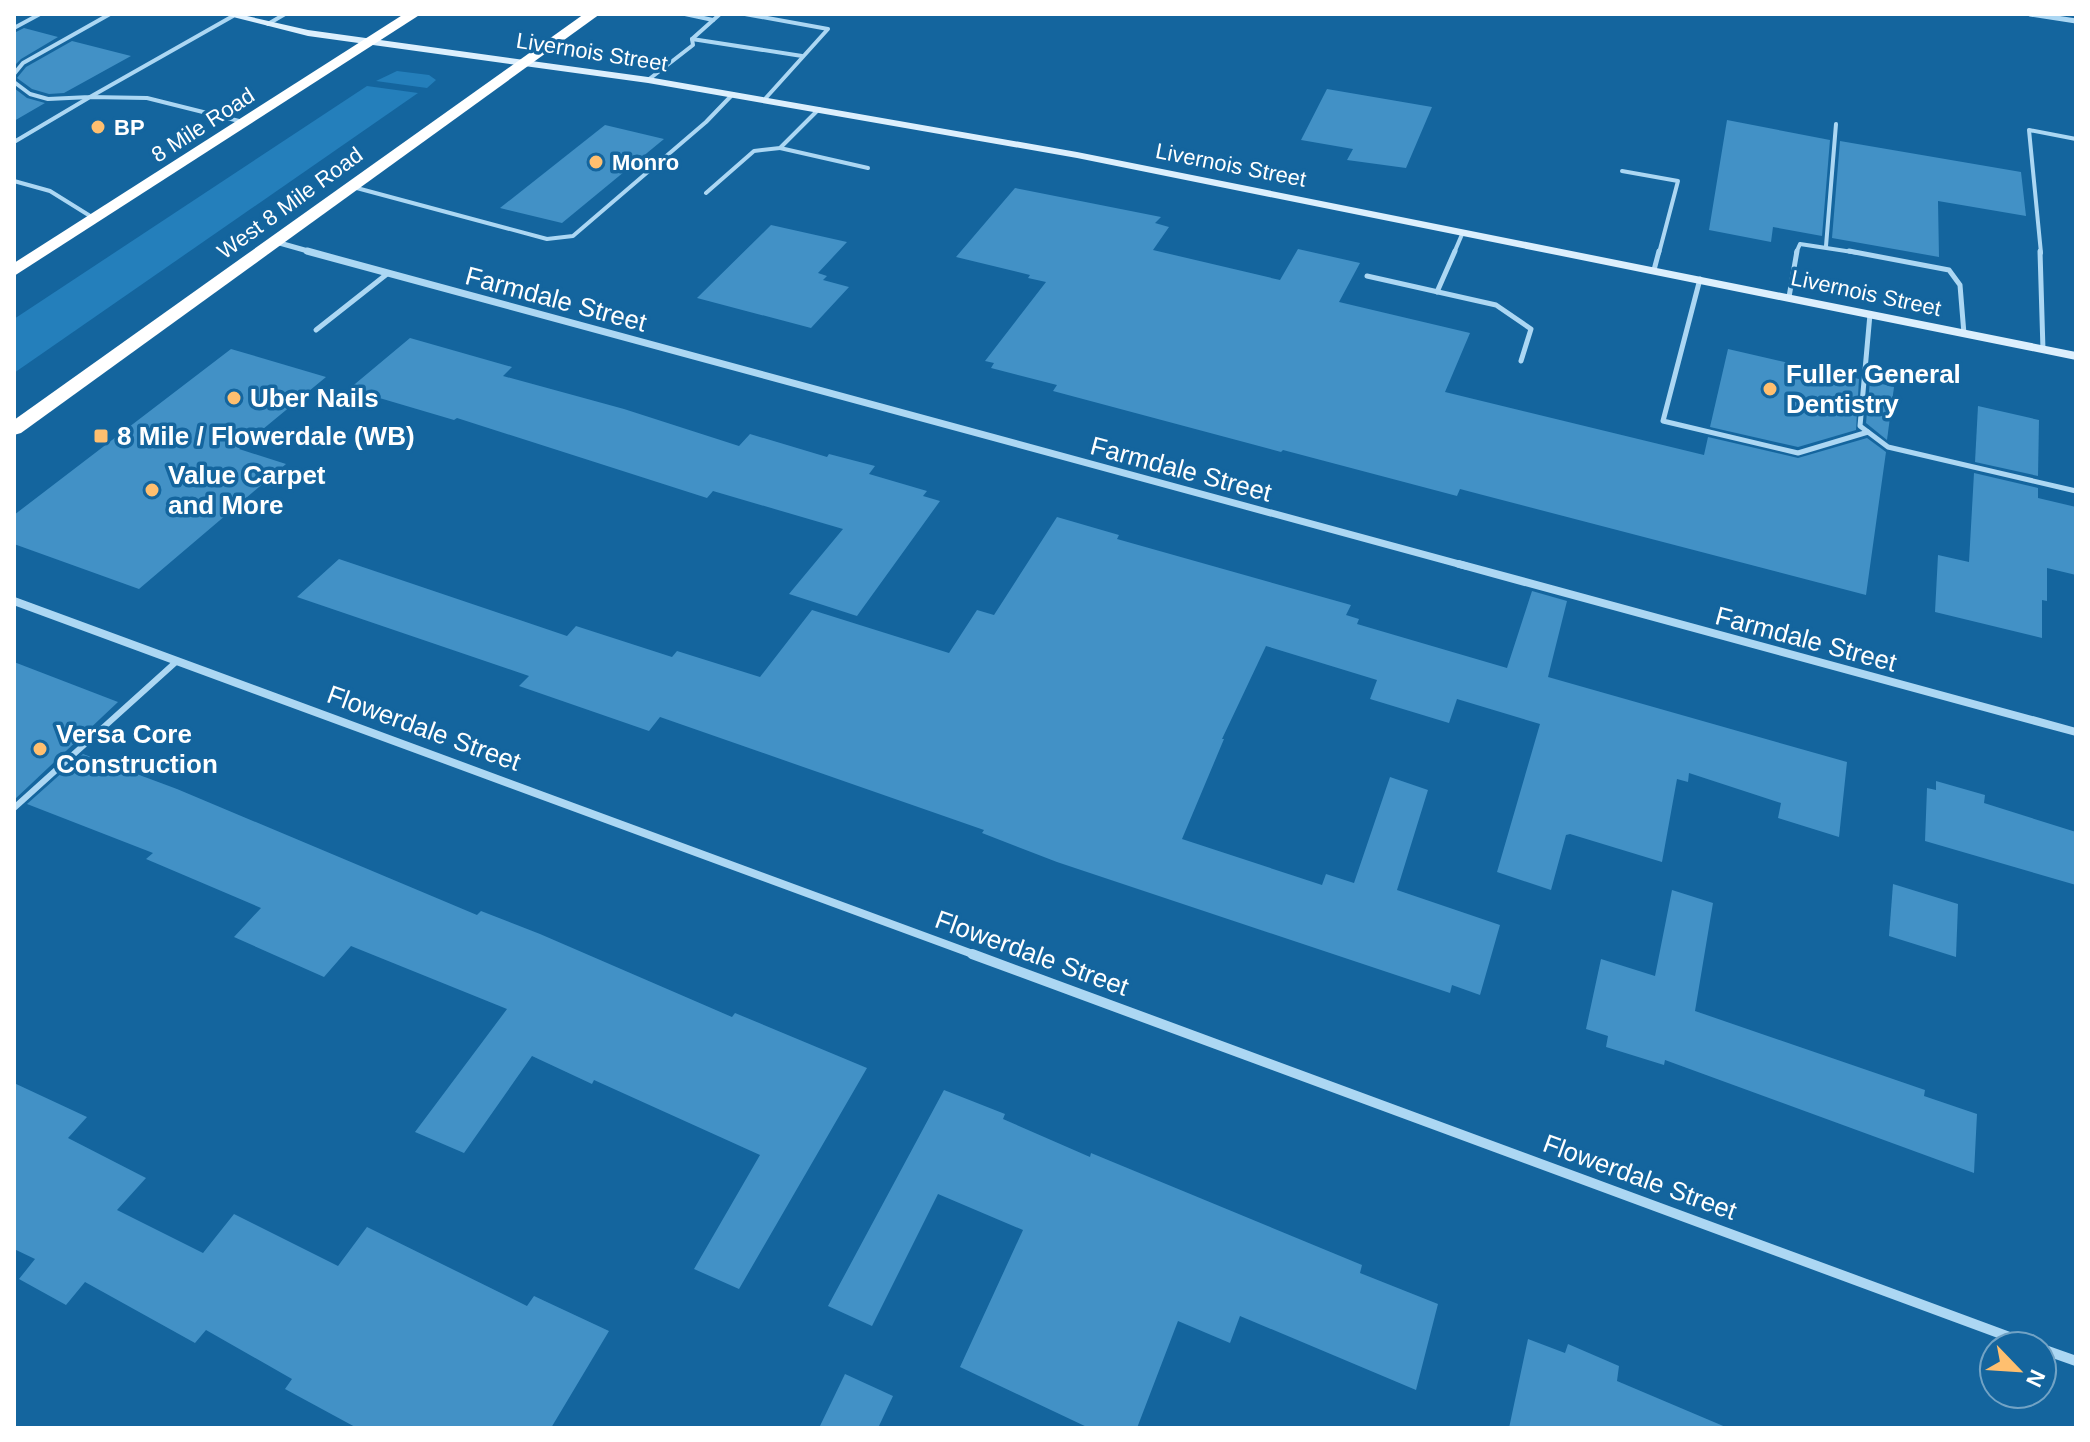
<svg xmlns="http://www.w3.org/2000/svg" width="2090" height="1442" viewBox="0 0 2090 1442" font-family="Helvetica,sans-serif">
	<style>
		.green { fill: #247fbb }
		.building { fill: #4291c6 }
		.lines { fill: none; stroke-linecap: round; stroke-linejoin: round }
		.lane-far2 { stroke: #acd7f3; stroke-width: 4 }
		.lane-far1 { stroke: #acd7f3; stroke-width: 5 }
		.lane { stroke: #acd7f3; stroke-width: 6 }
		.street-far3 { stroke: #acd7f3; stroke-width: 5 }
		.street-far2 { stroke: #acd7f3; stroke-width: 7 }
		.street-far1 { stroke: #acd7f3; stroke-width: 8 }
		.street { stroke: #acd7f3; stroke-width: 10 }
		.secondary { fill: #dceffd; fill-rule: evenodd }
		.highway { fill: #fff; fill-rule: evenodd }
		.poi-dot { fill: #ffbf6f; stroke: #14659e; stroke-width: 3 }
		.labels { text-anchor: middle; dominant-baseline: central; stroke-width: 7; stroke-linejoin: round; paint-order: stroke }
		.far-street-label { font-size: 22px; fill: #fff; stroke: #14659e }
		.far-poi-label { font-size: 22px; font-weight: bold; fill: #fff; stroke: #14659e; text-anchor: start }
		.street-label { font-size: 26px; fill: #fff; stroke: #14659e }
		.poi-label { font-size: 26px; font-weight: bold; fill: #fff; stroke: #14659e; text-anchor: start }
	</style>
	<rect width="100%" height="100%" fill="#14659e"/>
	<g class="green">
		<path d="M397 71 429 75 436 80 427 88 376 81Z"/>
		<path d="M367 86 418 93 14 373V319Z"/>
	</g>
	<g class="building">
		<path d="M24 28 58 37 21 59 14 66V33Z"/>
		<path d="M72 41 131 56 64 93 49 94 32 89 17 78 26 67Z"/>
		<path d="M14 88 27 98 45 103 14 121Z"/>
		<path d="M1327 89 1432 107 1406 168 1347 160 1353 149 1301 140Z"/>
		<path d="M1727 120 1830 140 1822 236 1773 227 1771 242 1709 230Z"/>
		<path d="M605 125 664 139 562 223 500 208Z"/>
		<path d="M1840 141 2021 172 2026 216 1938 201 1939 257 1832 238Z"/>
		<path d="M1015 188 1161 217 1155 223 1169 227 1153 250 1280 280 1298 249 1360 263 1339 302 1470 333 1445 392 1704 455 1708 437 1798 458 1867 438 1886 452 1866 595 1479 494 1460 489 1457 496 1283 450 1281 452 1053 391 1057 385 991 368 994 363 985 361 1046 282 1028 278 1030 275 956 257Z"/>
		<path d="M771 225 847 242 818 273 827 276 823 280 849 287 811 328 697 298Z"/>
		<path d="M410 338 512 367 503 376 624 409 739 446 750 434 827 457 829 454 875 466 869 474 927 491 923 496 940 501 857 616 789 594 843 529 713 491 707 498 457 418 454 420 349 389Z"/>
		<path d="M231 349 326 377 239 449 286 464 139 589 14 544V515Z"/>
		<path d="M1728 349 1859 379 1856 430 1798 447 1710 427Z"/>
		<path d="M1870 381 1894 387 1887 440 1866 423Z"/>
		<path d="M1978 406 2039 420 2038 476 1975 462Z"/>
		<path d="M1974 473 2038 488V498L2076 507V575L2047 568V601L2042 600V638L1935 612 1938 555 1969 562Z"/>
		<path d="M1057 517 1119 535 1117 539 1351 605 1346 615 1359 619 1357 624 1507 668 1532 591 1567 601 1548 677 1847 762 1839 837 1778 818 1781 803 1689 773 1688 782 1677 779 1662 862 1570 834 1566 835 1551 890 1497 872 1540 724 1457 699 1449 723 1370 699 1377 680 1266 646 1222 739H1224L1182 839 1322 885 1326 874 1354 883 1390 777 1428 790 1397 890 1500 925 1480 995 1452 985 1450 993 1057 862 982 833 984 830 660 717 649 731 519 686 529 676 297 597 339 559 567 636 576 626 672 657 677 651 760 677 812 610 949 653 977 610 994 615Z"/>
		<path d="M14 662 118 702 14 800Z"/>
		<path d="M83 754 177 789 477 915 481 911 540 934 732 1017 735 1013 867 1068 739 1289 694 1269 760 1155 594 1080 592 1084 532 1056 464 1153 415 1132 507 1009 351 946 324 977 234 937 261 908 146 859 153 853 27 804Z"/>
		<path d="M1936 781 1985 795 1984 803 2076 832V885L1925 841 1927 788 1936 790Z"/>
		<path d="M1893 884 1958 904 1956 957 1889 936Z"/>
		<path d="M1672 890 1713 903 1695 1011 1925 1090 1924 1096 1977 1114 1974 1173 1665 1060 1664 1065 1606 1047 1608 1036 1586 1029 1601 959 1655 976Z"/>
		<path d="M14 1083 87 1117 68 1138 146 1178 117 1210 203 1253 234 1214 338 1266 367 1227 527 1306 534 1296 609 1331 551 1428H357L285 1389 292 1379 206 1330 195 1343 85 1282 66 1305 19 1279 35 1259 14 1249Z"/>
		<path d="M944 1090 1005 1114 1003 1119 1090 1157 1091 1153 1362 1265 1360 1273 1438 1304 1416 1390 1240 1316 1230 1343 1178 1321 1137 1428H1089L960 1367 1023 1230 938 1194 872 1326 828 1306Z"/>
		<path d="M1528 1339 1565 1353 1568 1344 1619 1366 1617 1381 1728 1428H1509Z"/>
		<path d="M845 1374 893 1396 878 1428H819Z"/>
	</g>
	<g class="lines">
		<g class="lane-far2">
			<path d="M685 14 713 20"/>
			<path d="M745 14 828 29 764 100"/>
			<path d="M268 24 285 14"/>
			<path d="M14 28 40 14"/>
			<path d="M692 39 802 56"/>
			<path d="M14 74 23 63 110 14"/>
			<path d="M648 80 693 45 692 39 720 14"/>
			<path d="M14 82 30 94 48 99 90 97 233 16"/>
			<path d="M14 142 90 97 147 98 243 122"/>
			<path d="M780 148 868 168"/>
			<path d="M1622 171 1678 181 1659 253"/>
			<path d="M14 181 50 191 95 219"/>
			<path d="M353 187 547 239 573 236 706 122 733 94"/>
			<path d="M706 193 754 151 780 148 819 109"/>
			<path d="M1826 246 1836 124"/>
			<path d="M1454 253 1463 232"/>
			<path d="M1796 253 1800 244 1859 253"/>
			<path d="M2041 253 2029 130 2076 139"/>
		</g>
		<g class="lane-far1">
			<path d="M1849 251 1949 270 1960 285 1964 334"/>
			<path d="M2040 251 2043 350"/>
			<path d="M1654 270 1659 251"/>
			<path d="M1367 276 1496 305 1531 329 1521 361"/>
			<path d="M1700 279 1663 421 1798 453 1868 432"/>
			<path d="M1437 292 1455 251"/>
			<path d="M1789 297 1797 251"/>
			<path d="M1870 314 1860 426 1888 447 2076 491"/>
			<path d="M316 330 387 274"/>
		</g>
		<path class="lane" d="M14 808 177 661"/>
		<g class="street-far3">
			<path d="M2030 14 2076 21"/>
			<path d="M276 242 315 253"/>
		</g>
		<path class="street-far2" d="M307 251 1466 566"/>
		<g class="street-far1">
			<path d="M1459 564 2076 732"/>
			<path d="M14 601 978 956"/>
		</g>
		<g class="street">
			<path d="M972 954 2034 1346"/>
			<path d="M2042 1349 2076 1361"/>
		</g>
		<path class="secondary" d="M221 14H238L308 30 648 77 1077 152 2076 352V360L1077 158 648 83 308 36Z"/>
		<g class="highway">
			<path d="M404 14H421L14 276V263Z"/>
			<path d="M584 14H600L21 433 14 435V420Z"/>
		</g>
	</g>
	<g class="poi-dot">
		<circle cx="98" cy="127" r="8"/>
		<circle cx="596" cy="162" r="8"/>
		<circle cx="1770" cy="389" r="8"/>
		<circle cx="234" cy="398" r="8"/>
		<rect x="93" y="428" width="16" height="16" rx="4"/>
		<circle cx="152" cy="490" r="8"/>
		<circle cx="40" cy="749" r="8"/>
	</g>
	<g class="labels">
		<g class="far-street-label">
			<text transform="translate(592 52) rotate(9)">Livernois Street</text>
			<text transform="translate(203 125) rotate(-33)">8 Mile Road</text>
			<text transform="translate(1231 165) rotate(11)">Livernois Street</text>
			<text transform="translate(290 203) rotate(-36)">West 8 Mile Road</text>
			<text transform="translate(1866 293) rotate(12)">Livernois Street</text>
		</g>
		<g class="far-poi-label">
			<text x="114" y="127">BP</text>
			<text x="612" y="162">Monro</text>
		</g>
		<g class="street-label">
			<text transform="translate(556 299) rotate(15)">Farmdale Street</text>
			<text transform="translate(1181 469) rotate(15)">Farmdale Street</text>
			<text transform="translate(1806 639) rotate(15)">Farmdale Street</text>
			<text transform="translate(424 728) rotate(20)">Flowerdale Street</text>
			<text transform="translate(1032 953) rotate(20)">Flowerdale Street</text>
			<text transform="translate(1640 1177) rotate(20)">Flowerdale Street</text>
		</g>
		<g class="poi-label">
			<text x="1786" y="374">Fuller General<tspan x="1786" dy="30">Dentistry</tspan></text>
			<text x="250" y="398">Uber Nails</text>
			<text x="117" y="436">8 Mile / Flowerdale (WB)</text>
			<text x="168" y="475">Value Carpet<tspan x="168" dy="30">and More</tspan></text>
			<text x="56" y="734">Versa Core<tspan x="56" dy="30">Construction</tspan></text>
		</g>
	</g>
	<rect width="2090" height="1442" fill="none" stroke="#ffffff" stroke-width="32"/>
	<g transform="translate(2018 1370) rotate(115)"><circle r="38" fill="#14659e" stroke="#72a3c5" stroke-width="2"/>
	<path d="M0-6L14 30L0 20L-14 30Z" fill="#ffbf6f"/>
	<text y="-12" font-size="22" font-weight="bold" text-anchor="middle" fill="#ffffff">N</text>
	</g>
</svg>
